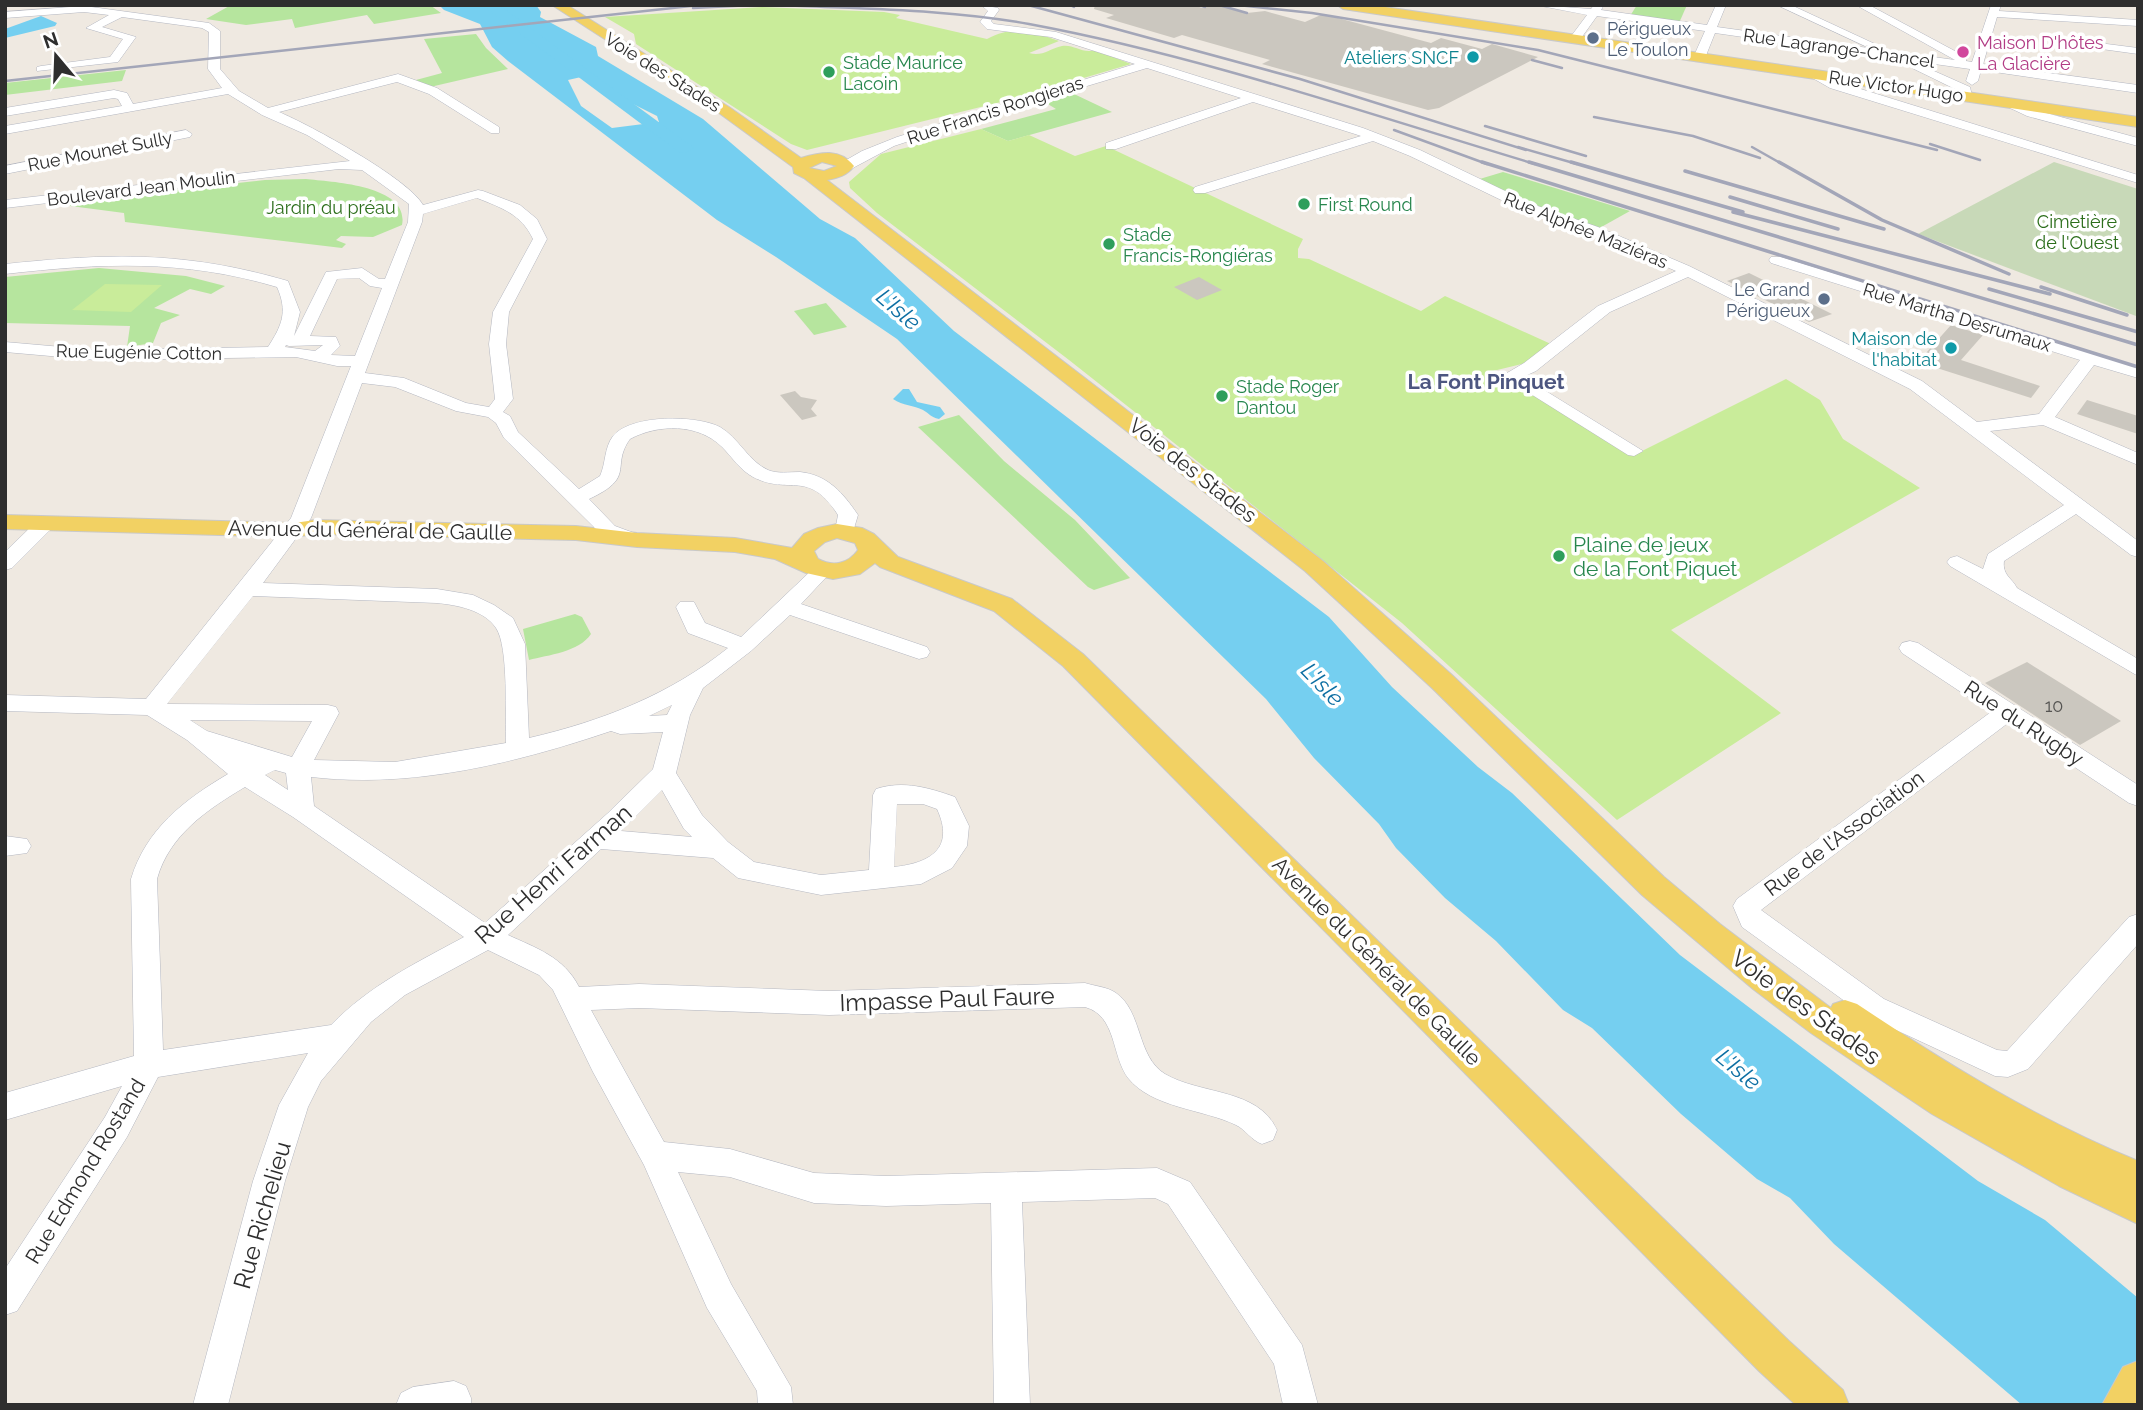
<svg xmlns="http://www.w3.org/2000/svg" width="2143" height="1410" viewBox="0 0 2143 1410" font-family="Raleway,sans-serif">
	<style>
		.green { fill: #b6e59e }
		.cemetery { fill: #c8d9b8 }
		.pitch { fill: #c9ec9a }
		.water { fill: #75cff0; fill-rule: evenodd }
		.lines { fill: none; stroke-linecap: round; stroke-linejoin: round }
		.river { fill: #75cff0; fill-rule: evenodd }
		.building { fill: #cbc7bf }
		.minor-casing { stroke: #b4b7c1; stroke-width: 1 }
		.major-casing { stroke: #c9c9c9; stroke-width: 2 }
		.minor { fill: #fff; fill-rule: evenodd }
		.major { fill: #f2d163; fill-rule: evenodd }
		.rail-far1 { stroke: #a3a6b8; stroke-width: 2.5 }
		.rail { stroke: #a3a6b8; stroke-width: 3.5 }
		.service-dot { fill: #5c6f8a; stroke: #fff; stroke-width: 2.5 }
		.hotel-dot { fill: #d1479c; stroke: #fff; stroke-width: 2.5 }
		.culture-dot { fill: #0f9aa8; stroke: #fff; stroke-width: 2.5 }
		.leisure-dot { fill: #2e9e5b; stroke: #fff; stroke-width: 2.5 }
		.labels { text-anchor: middle; dominant-baseline: central; stroke-width: 7; stroke-linejoin: round; paint-order: stroke }
		.far-service-label { font-size: 18px; fill: #4e5e75; stroke: #fff; text-anchor: start }
		.far-hotel-label { font-size: 18px; fill: #b23c85; stroke: #fff; text-anchor: start }
		.far-street-label { font-size: 18px; fill: #2e2e2e; stroke: #fff }
		.far-culture-label { font-size: 18px; fill: #0d838f; stroke: #fff; text-anchor: end }
		.far-leisure-label { font-size: 18px; fill: #27864d; stroke: #fff; text-anchor: start }
		.far-park-label { font-size: 18px; fill: #2c6e1b; stroke: #fff }
		.number-label { font-size: 18px; fill: #555452 }
		.far-quarter-label { font-size: 21px; font-weight: bold; fill: #4d5680; stroke: #fff }
		.street-label { font-size: 21px; fill: #2e2e2e; stroke: #fff }
		.leisure-label { font-size: 21px; fill: #27864d; stroke: #fff; text-anchor: start }
		.water-label { font-size: 23px; font-style: italic; fill: #0d6fa3; stroke: #fff }
		.near-street-label { font-size: 24px; fill: #2e2e2e; stroke: #fff }
	</style>
	<rect width="100%" height="100%" fill="#efe9e1"/>
	<g class="green">
		<path d="M231 5H430L441 13 374 24 367 15 295 28 292 19 246 25 206 19Z"/>
		<path d="M1637 5H1687L1679 23 1630 16Z"/>
		<path d="M476 34 486 48 508 69 430 87 416 80 442 73 424 39Z"/>
		<path d="M126 70 122 81 5 95V83Z"/>
		<path d="M1063 90 1076 93 1074 94 1112 112 1008 141 981 129 1056 109 1038 98Z"/>
		<path d="M1503 172 1630 211 1596 230 1473 181Z"/>
		<path d="M306 179C332 182 410 185 402 225L373 237 341 236 336 240 346 244 342 248 125 222 124 213 63 205 66 202 265 180Z"/>
		<path d="M99 268 186 276 225 286 211 294 190 289 154 308 180 315 161 323 153 343 127 347 130 326 5 323V277Z"/>
		<path d="M826 303 847 327 814 335 794 311Z"/>
		<path d="M959 415 1004 461 1075 520 1130 578 1094 590 1088 587 918 427Z"/>
		<path d="M575 614 582 617 591 634C579 652 548 655 529 660L523 629Z"/>
	</g>
	<path class="cemetery" d="M2054 162 2138 189 2136 316 1918 234Z"/>
	<g class="pitch">
		<path d="M762 7 884 12 900 15 896 18 987 39C1013 25 1032 31 1059 41L1029 53C1042 57 1049 49 1062 46 1074 44 1082 54 1095 50L1131 64 1013 99 807 150 791 144 636 44 634 34 605 17Z"/>
		<path d="M981 129 1008 141 1029 135 1075 156 1106 146 1303 239 1298 249V258L1309 259 1421 311 1445 296 1551 344 1530 362 1493 371 1636 454 1786 379 1820 400 1843 439 1920 488 1671 630 1781 713 1617 820 1402 623 1069 360 877 213 850 188 849 182 881 154Z"/>
		<path d="M105 284 162 285 131 312 72 310Z"/>
	</g>
	<g class="water">
		<path d="M439 5H536L541 12 540 17 596 47 598 56 703 119 820 219 855 238 954 331 1329 617 1392 687 1478 767 1512 793 1680 955 1978 1181 2045 1220 2138 1298V1405H2022L1834 1244 1790 1198 1757 1179 1681 1114 1592 1028 1563 1010 1496 941 1445 898 1396 848 1379 824 1314 758 1266 699 897 339 776 257 717 220 508 61 492 47 480 24 444 10ZM590 75 631 103 657 116 659 122 612 128 581 106 568 80Z"/>
		<path d="M41 16 57 23 55 26 5 38V29Z"/>
		<path d="M903 389H909L917 402 940 407 945 414 939 419C930 417 930 414 923 410 914 405 903 406 893 399Z"/>
	</g>
	<g class="lines">
		<path class="river" d="M482 5H499L694 148 685 153 679 152Z"/>
	</g>
	<g class="building">
		<path d="M1095 5H1194L1202 8 1217 5 1247 13 1265 11 1305 22 1323 14 1431 43 1441 38 1482 49 1492 44 1538 57 1439 108 1428 110 1262 64 1270 60 1182 35 1174 38 1106 18 1114 15 1094 9Z"/>
		<path d="M1749 273 1802 299 1832 314 1809 322 1727 281Z"/>
		<path d="M1199 277 1222 290 1197 300 1174 287Z"/>
		<path d="M1951 325 1983 335 1961 360 2040 386 2031 398 1918 362Z"/>
		<path d="M795 391 801 397 817 400 811 409 817 416 802 420 780 395Z"/>
		<path d="M2087 400 2138 416V434L2077 414Z"/>
		<path d="M2027 662 2067 687 2121 721 2080 745 1985 683Z"/>
	</g>
	<g class="lines">
		<g class="minor-casing">
			<g id="minor">
				<path d="M981 5 998 8 999 10 991 21 994 24 1056 32 1363 128 1420 150 1532 204 1598 227 1689 266 1922 381 1977 422 2039 414 2080 360 1771 263 1769 260 1771 257H1781L2138 367V378L2094 365 2055 417 2138 453V465L2043 425 1990 431 2138 541V557L2131 555 2076 514 2004 561C2002 575 2012 578 2017 588L2138 659V676L1950 566 1947 562 1950 558 1957 556 1983 569 1988 554 2064 505 1910 389 1688 277 1610 312 1536 371 1523 377 1643 451 1634 456 1628 455 1502 376 1524 363 1598 306 1676 271 1588 233 1522 210 1410 156 1373 141 1205 193H1195L1193 190 1195 187 1361 136 1355 134 1253 102 1116 149H1106V143L1241 98 1147 68 967 122 894 146 851 169H841V163L862 151 897 137 1135 64 1051 37 987 29 980 22 988 11Z"/>
				<path d="M1536 5 1591 9 1594 5H1604L1601 10 1707 25 1716 5H1726L1717 27 1955 60 1856 5H1869L1966 57V61L1972 62 1991 5H2001L1999 11 2138 20V26L1997 17 1983 64 2138 85V93L1981 70 1978 81 1972 85 1966 81 1970 69 1715 33 1705 58 1699 61 1693 58 1705 31 1655 24 1640 51 1636 52 1630 49 1646 23 1597 16 1579 41 1575 42 1569 39 1587 15Z"/>
				<path d="M1777 5H1791L1875 44 1865 46Z"/>
				<path d="M84 6 209 23 220 31V69L239 91 268 108 398 74 437 88 499 127V133H491L429 94 397 82 279 112C310 125 409 179 423 205L478 190 483 191 520 205 537 219 547 239 509 312 506 344 513 399 503 412 510 416 518 432 579 489 600 476C606 463 604 448 613 436 631 414 697 415 720 427 739 438 748 461 768 470 778 474 789 472 800 472 828 475 843 493 858 515L852 535H838L835 531 838 515C808 468 790 496 753 477 740 470 732 457 722 447 698 423 658 424 630 439 610 467 637 477 589 499L615 526 642 536 645 540 642 544 635 546 601 534 504 438 496 423 488 417 456 411 395 387 362 383 311 518 263 583 437 589 473 595 494 605 513 618 525 644 529 738C602 721 669 695 728 648L688 633 676 607 680 602H694L705 623 741 637 815 567H829L832 571 801 604 927 647 930 652 927 657 919 659 790 615 751 651 703 688 690 715 676 773 702 815 728 842 754 862 821 875 869 870 873 795 876 789C903 780 930 788 955 797L969 826 967 846 952 868 921 884 821 895 738 878 713 858 601 849 508 935C536 948 564 957 579 987L639 984 829 991 1085 983C1094 986 1108 987 1116 993 1143 1012 1136 1056 1165 1074 1201 1095 1258 1088 1277 1130L1273 1140 1262 1144C1251 1140 1246 1130 1236 1125 1203 1109 1152 1108 1128 1078 1111 1055 1117 1016 1085 1007L829 1015 639 1008 591 1010 664 1142 730 1149 814 1173 886 1176 1157 1168 1190 1182 1302 1345 1318 1405H1283L1274 1364 1168 1204 1155 1198 1022 1202 1030 1405H994L991 1203 886 1206 814 1203 730 1177 678 1172 731 1284 791 1387 793 1405H758L757 1391 707 1308 644 1165 593 1072 553 990 539 975 488 950 405 995 371 1022 321 1081 308 1107 285 1181 228 1405H193L253 1181 279 1105 308 1053 158 1077 127 1137 17 1311 5 1315V1269L105 1117 122 1086 5 1120V1093L134 1056 131 879C146 829 184 800 228 774L187 740 147 715 5 711V695L146 699 291 518 351 366H337L296 357 96 360 5 352V342L96 350 268 347C282 325 288 312 277 287 183 259 101 263 5 274V264C111 253 185 251 288 281L300 312 294 336 326 272 362 268 379 279H385L408 222 409 204 362 170 339 169 5 208V200L350 161 307 135 262 115 228 94 5 134V126L122 106 118 99 114 98 5 116V108L114 90 127 93 133 104 222 88 208 69 209 32 202 28 122 17 102 27 136 37 118 62 37 71V67L41 66 110 57 123 39 86 28 109 15 84 12 5 18V12ZM477 198C502 208 521 214 533 239L493 312 489 344 495 399 489 407 466 403 404 378 365 373 422 222 423 214ZM359 278 370 286 382 288 355 356 331 355 340 346 336 337 310 336 337 279ZM286 345 289 346 323 345 315 351 285 347ZM253 596 437 603C457 605 484 610 496 628 509 647 505 718 506 743L395 762 314 760 339 713 336 707 328 705 167 704ZM672 705 667 715 649 716ZM190 720 312 721 292 757 207 731ZM611 731 620 734 663 732 653 769 608 813 485 923 314 806 311 777C412 789 516 763 611 731ZM275 770 286 773 288 790 265 775ZM245 787 293 817 464 937C416 963 370 985 331 1025L163 1050 157 879C169 835 208 809 245 787ZM662 790 684 829 692 837 621 831ZM897 804H923L937 809C955 848 931 863 894 867Z"/>
				<path d="M2091 42 2138 48V54L2087 47 2085 45Z"/>
				<path d="M1916 63 1970 87 1972 96 1962 99 1957 90 1912 68 1910 66Z"/>
				<path d="M1813 70 1838 82 2138 175V183L1830 88 1809 76 1807 74Z"/>
				<path d="M2014 101 2035 110 2138 138V146L2027 116 2010 108V102Z"/>
				<path d="M186 130 192 134 190 137 5 174V166Z"/>
				<path d="M45 518 55 524 52 528 12 568 5 570V552L38 520Z"/>
				<path d="M1910 641 1918 643 2138 785V806L2129 803 2008 723 1761 910 1884 999 1997 1050 2007 1051 2129 917 2138 914V944L2028 1069 2008 1077 1995 1076 1864 1015 1742 927 1733 906 1737 899 1991 712 1902 653 1899 648 1902 643Z"/>
				<path d="M5 836 27 839 31 846 27 853 5 856Z"/>
				<path d="M454 1381 466 1386 471 1398V1405H396L401 1393 413 1387Z"/>
			</g>
		</g>
		<g class="major-casing">
			<g id="major">
				<path d="M552 5H567L729 107 801 158C821 152 840 148 854 166 848 175 838 178 827 180L1323 561 1452 675 1664 877 1720 924 1831 1008 1833 1004 1845 1000 1857 1004C1947 1064 2038 1120 2138 1161V1224L2059 1186 1932 1114 1811 1033 1753 989 1642 895 1432 688 1305 571 804 178 794 173 793 167 719 113ZM822 162 837 166 824 171 809 168Z"/>
				<path d="M1337 5H1371L2138 117V127L1343 9Z"/>
				<path d="M5 515 294 523 315 520 576 526 637 533 735 538 792 548 804 534 818 528 837 524 862 528 874 534 898 557 1012 599 1083 654 1789 1341 1843 1390 1849 1405H1796L1759 1371 1063 666 994 611 880 567 875 563 860 574 833 579 806 573 775 559 735 552 637 547 576 540 315 534 294 537 5 529ZM837 538 855 543 858 550C848 564 833 567 818 559L814 551 825 542Z"/>
				<path d="M2138 1361V1405H2102L2123 1367Z"/>
			</g>
		</g>
		<use href="#minor" class="minor"/>
		<use href="#major" class="major"/>
		<g class="rail-far1">
			<path d="M780 5C861 9 948 9 1029 24 1201 56 1368 114 1535 164"/>
			<path d="M1028 5 1300 79 1526 150"/>
			<path d="M1070 5 1074 7"/>
			<path d="M1199 5 1205 7"/>
			<path d="M1219 5 1247 13"/>
			<path d="M1238 5 1312 13 1538 50 1937 150"/>
			<path d="M693 8 753 5"/>
			<path d="M1532 60 1562 68"/>
			<path d="M5 81 700 5"/>
			<path d="M1594 117 1693 136 1760 158"/>
			<path d="M1485 126 1586 156"/>
			<path d="M1394 130 1487 164"/>
			<path d="M1930 144 1980 160"/>
			<path d="M1518 147 1577 164"/>
			<path d="M1752 147 1782 164"/>
		</g>
		<g class="rail">
			<path d="M1482 162 2138 367"/>
			<path d="M1529 162 2138 345"/>
			<path d="M1571 162 1743 212"/>
			<path d="M1779 162 1882 220 2009 274"/>
			<path d="M1685 171 1884 229"/>
			<path d="M1730 197 1838 229"/>
			<path d="M1733 212 2050 294"/>
			<path d="M2041 287 2127 315"/>
			<path d="M1989 289 2138 332"/>
		</g>
	</g>
	<g class="service-dot">
		<circle cx="1593" cy="38" r="7"/>
		<circle cx="1824" cy="299" r="7"/>
	</g>
	<circle class="hotel-dot" cx="1963" cy="52" r="7"/>
	<g class="culture-dot">
		<circle cx="1473" cy="57" r="7"/>
		<circle cx="1951" cy="348" r="7"/>
	</g>
	<g class="leisure-dot">
		<circle cx="829" cy="72" r="7"/>
		<circle cx="1304" cy="204" r="7"/>
		<circle cx="1109" cy="244" r="7"/>
		<circle cx="1222" cy="396" r="7"/>
		<circle cx="1559" cy="556" r="7"/>
	</g>
	<g class="labels">
		<g class="far-service-label">
			<text x="1607" y="28">Périgueux<tspan x="1607" dy="21">Le Toulon</tspan></text>
			<text x="1810" y="289" text-anchor="end">Le Grand<tspan x="1810" dy="21">Périgueux</tspan></text>
		</g>
		<g class="far-hotel-label">
			<text x="1977" y="42">Maison D'hôtes<tspan x="1977" dy="21">La Glacière</tspan></text>
		</g>
		<g class="far-street-label">
			<text transform="translate(1839 48) rotate(8)">Rue Lagrange-Chancel</text>
			<text transform="translate(663 72) rotate(32)">Voie des Stades</text>
			<text transform="translate(1896 86) rotate(8)">Rue Victor Hugo</text>
			<text transform="translate(995 110) rotate(-18)">Rue Francis Rongieras</text>
			<text transform="translate(100 151) rotate(-11)">Rue Mounet Sully</text>
			<text transform="translate(141 188) rotate(-7)">Boulevard Jean Moulin</text>
			<text transform="translate(1586 230) rotate(22)">Rue Alphée Maziéras</text>
			<text transform="translate(1957 317) rotate(17)">Rue Martha Desrumaux</text>
			<text transform="translate(139 352) rotate(1)">Rue Eugénie Cotton</text>
		</g>
		<g class="far-culture-label">
			<text x="1459" y="57">Ateliers SNCF</text>
			<text x="1937" y="338">Maison de<tspan x="1937" dy="21">l'habitat</tspan></text>
		</g>
		<g class="far-leisure-label">
			<text x="843" y="62">Stade Maurice<tspan x="843" dy="21">Lacoin</tspan></text>
			<text x="1318" y="204">First Round</text>
			<text x="1123" y="234">Stade<tspan x="1123" dy="21">Francis-Rongiéras</tspan></text>
			<text x="1236" y="386">Stade Roger<tspan x="1236" dy="21">Dantou</tspan></text>
		</g>
		<g class="far-park-label">
			<text x="331" y="207">Jardin du préau</text>
			<text x="2077" y="221">Cimetière<tspan x="2077" dy="21">de l'Ouest</tspan></text>
		</g>
		<g class="number-label">
			<text x="2054" y="705">10</text>
		</g>
		<g class="far-quarter-label">
			<text x="1486" y="381">La Font Pinquet</text>
		</g>
		<g class="street-label">
			<text transform="translate(1193 470) rotate(38)">Voie des Stades</text>
			<text transform="translate(370 530) rotate(1)">Avenue du Général de Gaulle</text>
			<text transform="translate(2024 723) rotate(33)">Rue du Rugby</text>
			<text transform="translate(1844 833) rotate(-37)">Rue de l'Association</text>
			<text transform="translate(1377 961) rotate(45)">Avenue du Général de Gaulle</text>
			<text transform="translate(85 1171) rotate(-59)">Rue Edmond Rostand</text>
		</g>
		<g class="leisure-label">
			<text x="1573" y="544">Plaine de jeux<tspan x="1573" dy="24">de la Font Piquet</tspan></text>
		</g>
		<g class="water-label">
			<text transform="translate(899 309) rotate(41)">L'Isle</text>
			<text transform="translate(1323 684) rotate(46)">L'Isle</text>
			<text transform="translate(1739 1069) rotate(40)">L'Isle</text>
		</g>
		<g class="near-street-label">
			<text transform="translate(553 874) rotate(-41)">Rue Henri Farman</text>
			<text transform="translate(947 999) rotate(-2)">Impasse Paul Faure</text>
			<text transform="translate(1806 1007) rotate(36)">Voie des Stades</text>
			<text transform="translate(262 1215) rotate(-74)">Rue Richelieu</text>
		</g>
	</g>
	<rect width="2143" height="1410" fill="none" stroke="#2e2e2e" stroke-width="14"/>
	<g transform="translate(56 56) rotate(341)" stroke="#ffffff" stroke-width="5" paint-order="stroke">
	<path d="M0-5L12 26L0 18L-12 26Z" fill="#2e2e2e"/>
	<text y="-10" font-size="19" font-weight="bold" text-anchor="middle" fill="#2e2e2e">N</text>
	</g>
</svg>
